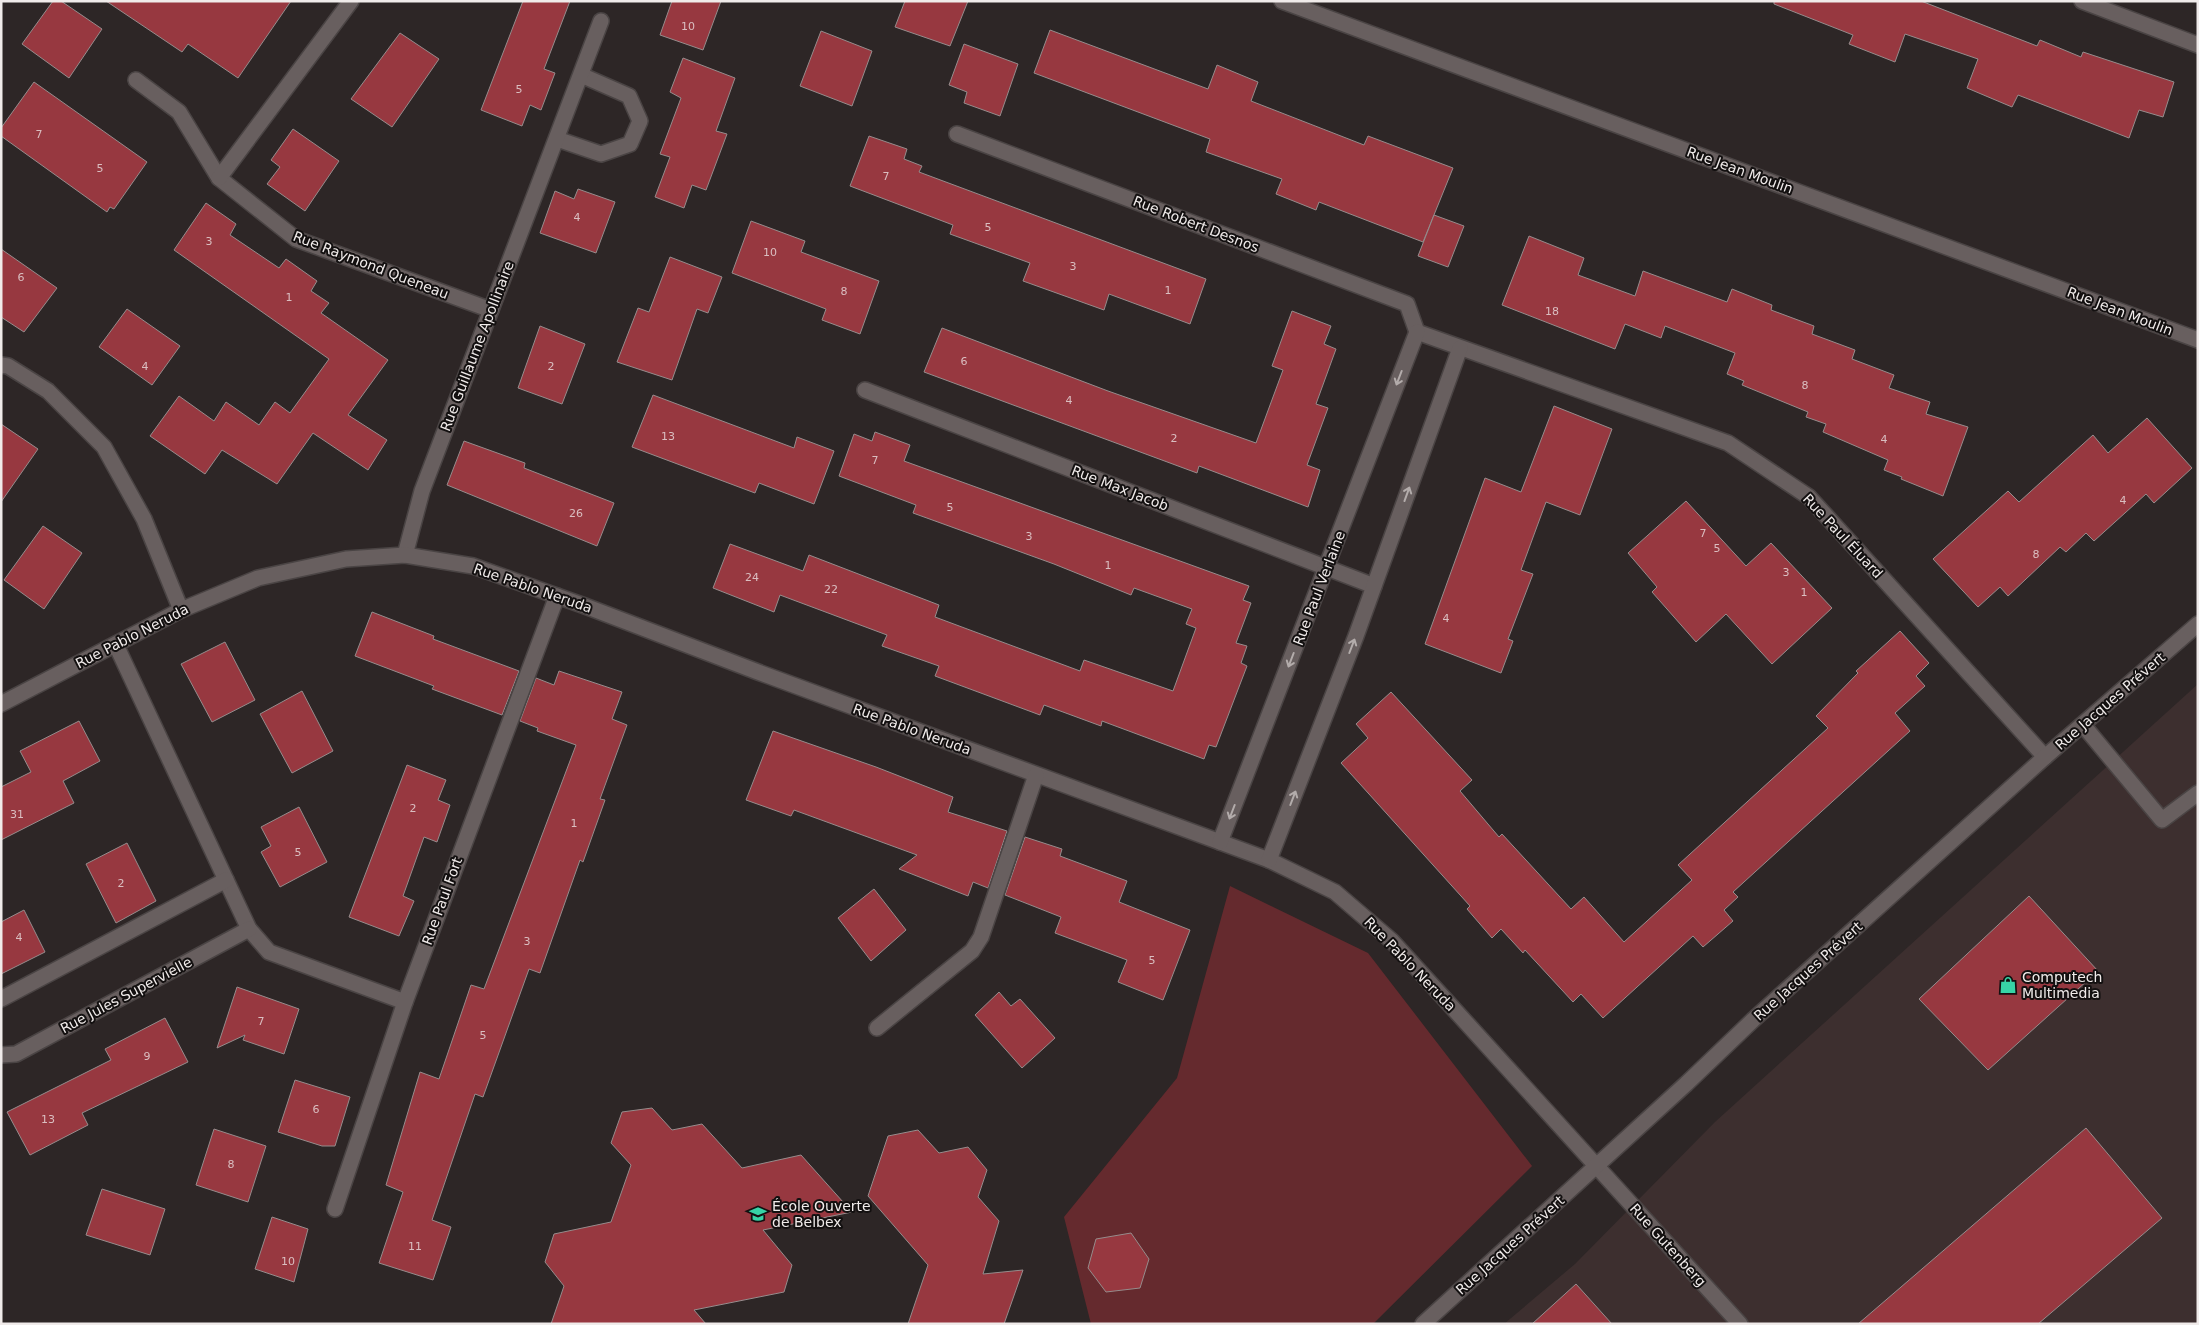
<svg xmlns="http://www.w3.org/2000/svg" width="2199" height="1325" viewBox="0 0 2199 1325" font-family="'DejaVu Sans',sans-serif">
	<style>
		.built { fill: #3d2f2f }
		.green { fill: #652a2e }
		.building { fill: #973840; stroke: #968c8c }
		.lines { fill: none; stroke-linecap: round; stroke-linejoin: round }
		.minor-casing { stroke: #4a4444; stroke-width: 18 }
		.minor { stroke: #685f5f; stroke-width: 15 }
		.oneway { stroke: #b3acab }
		.labels { text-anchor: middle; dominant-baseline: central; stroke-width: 4; stroke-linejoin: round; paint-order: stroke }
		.number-label { font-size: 11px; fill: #dabec0 }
		.street-label { font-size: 14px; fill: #f0ebea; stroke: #131010 }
		.poi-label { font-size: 14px; fill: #f0ebea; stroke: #131010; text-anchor: start }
	</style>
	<rect width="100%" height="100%" fill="#2d2626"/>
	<path class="built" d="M2198 684V1324H1504L1575 1264 1715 1122Z"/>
	<path class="green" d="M1230 886 1368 953 1532 1166 1373 1324H1091L1064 1217 1177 1078Z"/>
	<g class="building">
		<path d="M53 1H61L102 29 69 78 22 44Z"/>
		<path d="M106 1H291L238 78 188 44 182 52Z"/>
		<path d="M523 1H570L544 69 555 73 541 110 530 105 522 126 481 110Z"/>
		<path d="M672 1H721L703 50 660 35Z"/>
		<path d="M905 1H968L950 46 895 27Z"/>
		<path d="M1774 1H1921L2037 46 2040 40 2081 57 2083 52 2174 82 2163 117 2139 110 2129 138 2018 95 2012 107 1967 88 1978 59 1905 34 1895 62 1849 44 1853 35 1774 4Z"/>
		<path d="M1050 30 1208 89 1217 65 1258 82 1251 101 1364 145 1368 136 1453 168 1423 242 1319 202 1316 210 1276 194 1282 179 1206 152 1210 139 1034 73Z"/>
		<path d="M821 31 872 51 852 106 800 86Z"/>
		<path d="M400 33 439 59 392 127 351 99Z"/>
		<path d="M964 44 1018 64 1000 116 964 103 967 92 949 85Z"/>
		<path d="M683 58 735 78 716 131 727 134 706 190 692 185 684 208 655 197 670 157 660 154 681 98 670 92Z"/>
		<path d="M34 82 147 162 114 209 110 207 107 212 1 136V128Z"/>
		<path d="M293 129 339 161 305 211 267 184 280 167 271 160Z"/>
		<path d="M869 136 907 149 904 159 922 166 919 172 1206 279 1190 324 1109 294 1104 310 1023 281 1030 263 950 234 953 225 850 186Z"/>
		<path d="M578 189 615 202 596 253 540 233 555 191 574 199Z"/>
		<path d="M206 203 236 224 230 235 279 268 286 259 317 281 311 291 329 303 321 313 388 360 348 415 387 440 368 470 313 433 277 484 222 450 205 474 150 436 179 396 214 421 226 402 259 425 275 402 290 413 329 359 174 250Z"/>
		<path d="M1434 215 1464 226 1448 267 1418 256Z"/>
		<path d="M751 221 805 241 801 252 879 281 860 334 822 320 826 309 732 273Z"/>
		<path d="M1529 236 1584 258 1578 275 1635 296 1643 271 1727 302 1732 289 1772 305 1771 310 1814 326 1812 334 1855 350 1852 359 1894 375 1889 388 1930 402 1926 414 1968 427 1943 496 1901 479 1902 477 1884 470 1888 460 1823 432 1826 424 1806 417 1808 412 1742 385 1744 381 1727 374 1735 353 1665 326 1661 338 1625 324 1615 349 1502 305Z"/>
		<path d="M1 249 57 288 24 332 1 317Z"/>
		<path d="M670 257 722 277 708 313 697 309 672 380 617 362 638 308 649 312Z"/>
		<path d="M127 309 180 346 152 385 99 347Z"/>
		<path d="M1292 311 1331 326 1324 344 1336 349 1316 404 1328 408 1307 465 1320 470 1308 507 1199 466 1197 473 924 372 942 328 1108 391 1256 443 1283 370 1272 366Z"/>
		<path d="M540 326 585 344 562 404 518 388Z"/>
		<path d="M653 395 794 448 797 437 834 451 814 504 759 483 755 493 632 447Z"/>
		<path d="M1554 406 1612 429 1580 515 1546 502 1521 570 1533 574 1508 639 1513 641 1501 673 1425 644 1485 478 1521 492Z"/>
		<path d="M2147 418 2192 468 2154 503 2146 494 2094 541 2086 533 2066 552 2060 547 2008 596 2000 587 1978 607 1933 559 2008 491 2019 502 2093 435 2108 453Z"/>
		<path d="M1 424 38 449 1 502Z"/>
		<path d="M875 432 910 445 904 461 1249 586 1243 600 1251 603 1236 643 1247 646 1241 663 1247 666 1216 747 1209 745 1204 759 1102 721 1101 726 1044 705 1040 715 935 676 939 666 882 646 887 635 780 595 774 612 713 588 730 544 803 571 809 555 939 605 935 617 1080 671 1084 660 1173 691 1196 628 1186 624 1192 609 1134 588 1131 595 1054 564 913 513 916 505 839 476 854 434 872 441Z"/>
		<path d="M464 441 525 463 524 468 614 503 597 546 447 485Z"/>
		<path d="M1686 501 1746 566 1771 543 1832 608 1772 664 1726 614 1696 642 1652 592 1657 587 1628 553Z"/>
		<path d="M43 526 82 553 44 609 4 580Z"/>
		<path d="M372 612 434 636 433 639 519 671 502 715 432 689 434 686 355 656Z"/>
		<path d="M1900 631 1929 663 1916 676 1925 686 1895 713 1910 731 1733 892 1738 897 1724 910 1733 921 1703 947 1693 936 1603 1018 1581 994 1573 1002 1525 950 1523 953 1501 929 1492 938 1467 909 1470 906 1341 763 1368 738 1356 724 1391 692 1472 780 1460 791 1499 837 1502 834 1571 909 1584 897 1624 942 1692 880 1678 865 1828 728 1816 716 1858 673 1856 671Z"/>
		<path d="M225 642 255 700 212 722 181 664Z"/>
		<path d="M559 671 622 692 612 719 627 725 600 799 605 800 583 862 580 860 540 973 529 969 483 1097 475 1094 432 1220 451 1227 433 1280 379 1263 403 1192 386 1185 420 1072 439 1079 471 985 484 989 576 745 537 731 538 728 520 721 536 678 554 685Z"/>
		<path d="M302 691 333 751 292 773 260 714Z"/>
		<path d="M79 721 100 761 63 781 74 803 1 840V787L31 772 20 751Z"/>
		<path d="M773 731 876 767 953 797 948 812 1007 831 988 888 973 882 968 896 899 869 917 855 794 810 791 816 746 800Z"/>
		<path d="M407 765 446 780 438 800 450 805 437 842 424 837 403 896 414 901 399 936 349 917Z"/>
		<path d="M299 807 327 862 280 887 261 852 271 846 261 827Z"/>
		<path d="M1025 837 1062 849 1060 856 1127 881 1119 902 1190 930 1163 1000 1118 982 1127 960 1055 933 1061 917 1005 895Z"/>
		<path d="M127 843 156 901 116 923 86 864Z"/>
		<path d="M874 889 906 930 871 961 838 918Z"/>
		<path d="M2029 896 2098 971 1988 1070 1919 999Z"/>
		<path d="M24 910 45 952 1 974V922Z"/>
		<path d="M237 987 299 1009 284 1054 243 1040 245 1035 217 1048Z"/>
		<path d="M999 992 1011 1006 1020 999 1055 1038 1022 1068 975 1015Z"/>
		<path d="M165 1018 188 1062 82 1113 88 1125 30 1155 7 1112 111 1060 105 1049Z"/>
		<path d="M295 1080 350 1097 335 1146H322L278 1132Z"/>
		<path d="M652 1108 672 1130 702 1124 742 1168 801 1155 852 1212 763 1230 792 1265 784 1292 694 1310 706 1324H551L564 1286 545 1262 554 1234 611 1222 631 1165 611 1143 622 1112Z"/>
		<path d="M2086 1128 2162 1218 2038 1324H1858Z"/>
		<path d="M214 1129 266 1146 248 1202 196 1185Z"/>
		<path d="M918 1130 939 1153 968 1147 987 1170 978 1197 999 1221 983 1274 1023 1270 1004 1324H908L928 1265 868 1196 888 1136Z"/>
		<path d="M102 1189 165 1209 150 1255 86 1235Z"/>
		<path d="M272 1217 308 1229 294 1282 255 1269Z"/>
		<path d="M1131 1233 1149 1259 1140 1288 1106 1292 1088 1268 1096 1239Z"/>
		<path d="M1576 1284 1612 1324H1532Z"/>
	</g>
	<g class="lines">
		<g class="minor-casing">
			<g id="minor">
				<path d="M1282 1 2198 340"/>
				<path d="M2082 1 2198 45"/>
				<path d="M136 80 179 112 219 178 296 239 491 310"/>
				<path d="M957 134 1407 304 1417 332"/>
				<path d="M557 139 601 154 630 144 640 121 629 96 581 75"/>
				<path d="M219 178 351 1"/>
				<path d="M1417 332 1728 443 1809 497 2045 757"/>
				<path d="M1 365 8 366 48 391 104 447 144 519 181 610"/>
				<path d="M865 390 1374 586"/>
				<path d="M405 555 422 491 601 21"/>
				<path d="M116 645 249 929 269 952 405 1002"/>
				<path d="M1 704 181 610 258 578 346 559 405 555 473 566 585 606 758 672 1269 860 1335 892 1392 941 1740 1324"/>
				<path d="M2083 725 2162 820 2198 793"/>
				<path d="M1220 842 1417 332"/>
				<path d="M1269 860 1356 636 1460 348"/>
				<path d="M1 999 226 880"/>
				<path d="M877 1028 972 951 981 937 1036 775"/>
				<path d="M1 1055 16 1054 249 929"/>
				<path d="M335 1209 405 1002 557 596"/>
				<path d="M1423 1324 1686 1084 1753 1020 2045 757 2198 624"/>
			</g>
		</g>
		<use href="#minor" class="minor"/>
	</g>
	<defs><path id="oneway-shaft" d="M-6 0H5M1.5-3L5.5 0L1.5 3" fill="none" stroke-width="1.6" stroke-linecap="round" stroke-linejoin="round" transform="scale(1.25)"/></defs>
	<g class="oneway">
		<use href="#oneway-shaft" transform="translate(1399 378) rotate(111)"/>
		<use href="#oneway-shaft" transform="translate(1407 494) rotate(-70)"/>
		<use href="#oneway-shaft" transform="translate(1352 646) rotate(-69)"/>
		<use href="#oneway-shaft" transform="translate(1291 660) rotate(111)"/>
		<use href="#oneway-shaft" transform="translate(1293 798) rotate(-69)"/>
		<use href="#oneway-shaft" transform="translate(1232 812) rotate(111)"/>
	</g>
	<defs>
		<g id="shop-bare" transform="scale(1.35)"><path d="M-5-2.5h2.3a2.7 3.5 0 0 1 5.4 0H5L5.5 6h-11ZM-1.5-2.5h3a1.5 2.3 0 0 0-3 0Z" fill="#37d4a6" stroke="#131010" stroke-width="2.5" paint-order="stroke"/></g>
		<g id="school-bare" transform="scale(1.35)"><path d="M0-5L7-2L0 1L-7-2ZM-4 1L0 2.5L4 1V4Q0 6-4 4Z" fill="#37d4a6" stroke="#131010" stroke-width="2.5" paint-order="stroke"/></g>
	</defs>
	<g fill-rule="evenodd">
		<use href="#shop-bare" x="2008" y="985"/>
		<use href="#school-bare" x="758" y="1214"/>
	</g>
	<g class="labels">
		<g class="number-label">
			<text x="688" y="26">10</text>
			<text x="519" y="89">5</text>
			<text x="39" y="134">7</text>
			<text x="100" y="168">5</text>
			<text x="886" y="176">7</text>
			<text x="577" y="217">4</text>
			<text x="988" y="227">5</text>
			<text x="209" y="241">3</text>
			<text x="770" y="252">10</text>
			<text x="1073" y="266">3</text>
			<text x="21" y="277">6</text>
			<text x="1168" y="290">1</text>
			<text x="844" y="291">8</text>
			<text x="289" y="297">1</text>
			<text x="1552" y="311">18</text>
			<text x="964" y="361">6</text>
			<text x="145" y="366">4</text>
			<text x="551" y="366">2</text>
			<text x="1805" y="385">8</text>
			<text x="1069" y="400">4</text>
			<text x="668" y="436">13</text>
			<text x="1174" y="438">2</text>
			<text x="1884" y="439">4</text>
			<text x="875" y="460">7</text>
			<text x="2123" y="500">4</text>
			<text x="950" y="507">5</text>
			<text x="576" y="513">26</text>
			<text x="1703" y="533">7</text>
			<text x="1029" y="536">3</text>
			<text x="1717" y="548">5</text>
			<text x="2036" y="554">8</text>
			<text x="1108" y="565">1</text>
			<text x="1786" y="572">3</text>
			<text x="752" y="577">24</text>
			<text x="831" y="589">22</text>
			<text x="1804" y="592">1</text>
			<text x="1446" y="618">4</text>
			<text x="413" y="808">2</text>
			<text x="17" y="814">31</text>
			<text x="574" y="823">1</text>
			<text x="298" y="852">5</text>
			<text x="121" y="883">2</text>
			<text x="19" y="937">4</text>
			<text x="527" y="941">3</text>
			<text x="1152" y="960">5</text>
			<text x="261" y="1021">7</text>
			<text x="483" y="1035">5</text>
			<text x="147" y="1056">9</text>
			<text x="316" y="1109">6</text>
			<text x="48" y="1119">13</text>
			<text x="231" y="1164">8</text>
			<text x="415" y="1246">11</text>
			<text x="288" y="1261">10</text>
		</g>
		<g class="street-label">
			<text transform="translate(1740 170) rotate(20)">Rue Jean Moulin</text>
			<text transform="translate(1196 224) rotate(21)">Rue Robert Desnos</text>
			<text transform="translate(371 265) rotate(21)">Rue Raymond Queneau</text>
			<text transform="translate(2120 311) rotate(21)">Rue Jean Moulin</text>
			<text transform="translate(477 346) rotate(-69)">Rue Guillaume Apollinaire</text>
			<text transform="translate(1120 488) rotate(21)">Rue Max Jacob</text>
			<text transform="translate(1843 536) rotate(47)">Rue Paul Éluard</text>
			<text transform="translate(533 588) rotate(19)">Rue Pablo Neruda</text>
			<text transform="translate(1319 588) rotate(-69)">Rue Paul Verlaine</text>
			<text transform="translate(132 636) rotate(-27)">Rue Pablo Neruda</text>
			<text transform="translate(2110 701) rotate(-41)">Rue Jacques Prévert</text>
			<text transform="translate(912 729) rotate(20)">Rue Pablo Neruda</text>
			<text transform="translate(442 901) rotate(-70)">Rue Paul Fort</text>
			<text transform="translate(1410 964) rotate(46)">Rue Pablo Neruda</text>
			<text transform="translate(1808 971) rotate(-42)">Rue Jacques Prévert</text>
			<text transform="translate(126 995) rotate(-28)">Rue Jules Supervielle</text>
			<text transform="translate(1510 1245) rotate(-42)">Rue Jacques Prévert</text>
			<text transform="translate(1668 1245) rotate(48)">Rue Gutenberg</text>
		</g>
		<g class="poi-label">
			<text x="2022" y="977">Computech<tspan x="2022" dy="16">Multimedia</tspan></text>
			<text x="772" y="1206">École Ouverte<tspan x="772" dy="16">de Belbex</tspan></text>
		</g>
	</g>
	<rect width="2199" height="1325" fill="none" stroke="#f0ebea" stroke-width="5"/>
</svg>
